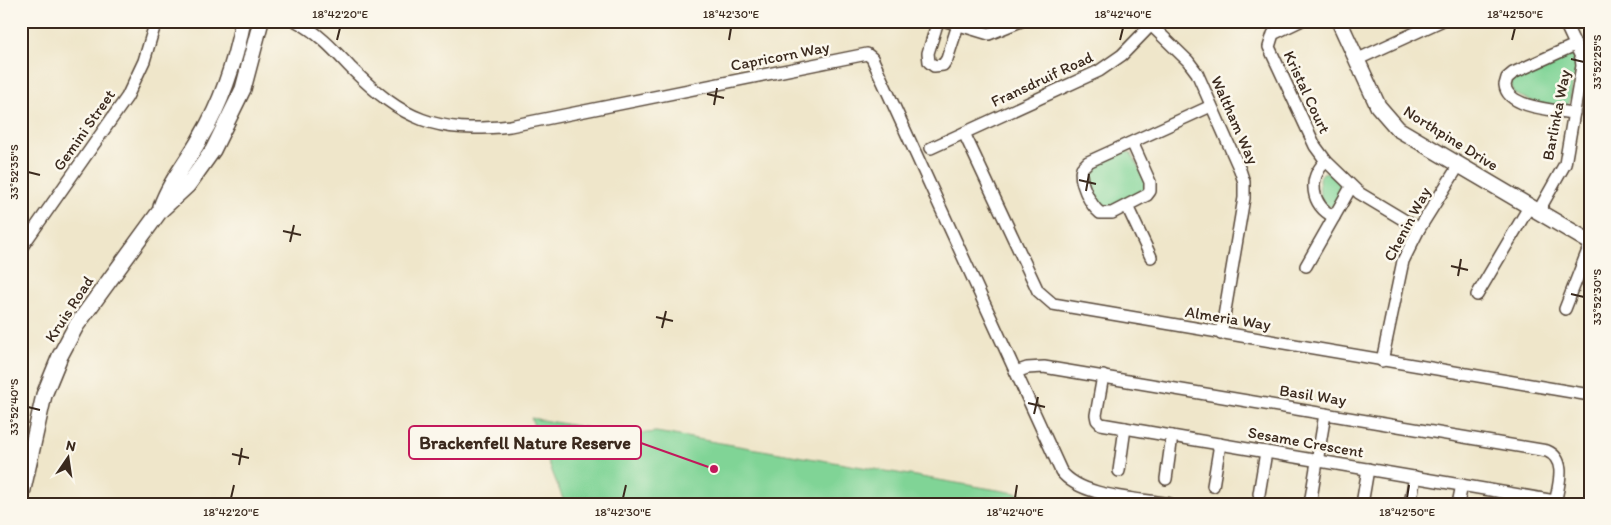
<svg xmlns="http://www.w3.org/2000/svg" width="1611" height="525" viewBox="0 0 1611 525" font-family="Itim,sans-serif">
	<style>
		.green { fill: #80d496; stroke: #5e7f5a }
		.lines { fill: none; stroke-linecap: round; stroke-linejoin: round }
		.minor-casing { stroke: #564638; stroke-width: 14 }
		.tertiary-casing { stroke: #564638; stroke-width: 18 }
		.minor { stroke: #fff; stroke-width: 11 }
		.tertiary { stroke: #fff; stroke-width: 15 }
		.ticks { fill: none; stroke: #3b2a1e; stroke-width: 2 }
		.labels { text-anchor: middle; dominant-baseline: central; stroke-width: 5; stroke-linejoin: round; paint-order: stroke }
		.street-label { font-size: 16px; fill: #3b2a1e; stroke: #fbf7ec }
		.leader { fill: none; stroke: #c2185b; stroke-width: 2 }
		.callout-dot { fill: #c2185b; stroke: #fbf7ec; stroke-width: 2 }
		.callout { fill: #fbf7ec; stroke: #c2185b; stroke-width: 2 }
		.callout-label { font-size: 18px; text-anchor: middle; font-weight: bold; fill: #3b2a1e }
		.neatline { fill: none; stroke: #3b2a1e; stroke-width: 2 }
		.ticks-label { font-size: 12px; text-anchor: middle; fill: #3b2a1e }
	</style>
	<rect width="100%" height="100%" fill="#fbf7ec"/>
	<filter id="ink" filterUnits="userSpaceOnUse"><feTurbulence type="fractalNoise" baseFrequency=".02" numOctaves="2"/><feDisplacementMap in="SourceGraphic" scale="10" xChannelSelector="R" yChannelSelector="G"/><feConvolveMatrix kernelMatrix="1 2 1 2 8 2 1 2 1" color-interpolation-filters="sRGB"/></filter>
	<filter id="wash" filterUnits="userSpaceOnUse"><feTurbulence type="fractalNoise" baseFrequency=".0096" numOctaves="4" result="noise"/><feDisplacementMap in="SourceGraphic" scale="20" xChannelSelector="R" yChannelSelector="G"/><feGaussianBlur stdDeviation="1.12" result="paint"/><feColorMatrix in="noise" values="0 0 0 0 0 0 0 0 0 0 0 0 0 0 0 0 0 1.4 0 .05"/><feComposite in="paint" operator="in"/></filter>
	<g filter="url(#wash)">
		<rect width="100%" height="100%" fill="#efe6ca"/>
		<g class="green">
			<path d="M1566 53 1573 55 1577 63 1569 104C1556 112 1525 99 1513 93L1511 80Z"/>
			<path d="M1124 151 1131 153 1147 183 1146 190C1125 201 1105 222 1092 193 1087 183 1085 179 1087 168Z"/>
			<path d="M1328 172C1342 181 1348 196 1332 207L1327 206 1320 198 1319 178 1323 173Z"/>
			<path d="M531 418 628 435 656 432 1080 504H565Z"/>
		</g>
	</g>
	<g filter="url(#ink)">
		<g class="lines">
			<g class="minor-casing">
				<g id="minor">
					<path d="M296 21C319 33 334 50 351 68 403 120 436 134 510 126L867 54 872 58 1061 471C1081 498 1138 498 1170 504"/>
					<path d="M938 21 928 53 929 62 934 66 943 65 947 59 958 25"/>
					<path d="M946 21 989 34 1021 21"/>
					<path d="M1300 21 1273 34 1269 47 1315 146 1326 161 1359 193 1419 229"/>
					<path d="M1151 25 1188 61 1197 73 1240 170 1244 182V198L1221 334"/>
					<path d="M1356 60 1441 21"/>
					<path d="M1574 113C1555 110 1507 108 1505 85L1507 78 1513 73 1575 45"/>
					<path d="M964 133 1038 291 1053 304 1590 395"/>
					<path d="M1132 142 1088 162 1082 168C1078 180 1090 205 1100 213H1112L1147 195 1150 191V182L1132 142 1211 106"/>
					<path d="M931 148 1099 71 1122 55 1155 21"/>
					<path d="M1326 161C1307 179 1311 205 1334 217"/>
					<path d="M1127 206 1151 257"/>
					<path d="M1538 212 1565 164 1582 66 1581 57 1564 21"/>
					<path d="M21 248 127 97 144 61 156 21"/>
					<path d="M1306 266 1351 187"/>
					<path d="M1477 295 1529 207"/>
					<path d="M1565 309 1590 245"/>
					<path d="M1382 361 1403 261 1419 229 1459 165"/>
					<path d="M1016 372 1027 368 1044 367 1547 451C1568 460 1558 486 1555 504"/>
					<path d="M1103 376 1096 415 1097 420 1101 424 1555 501"/>
					<path d="M1119 471 1125 428"/>
					<path d="M1166 479 1172 436"/>
					<path d="M1213 486 1220 444"/>
					<path d="M1259 494 1266 452"/>
					<path d="M1310 504 1325 414"/>
					<path d="M1362 504 1368 469"/>
					<path d="M1410 504 1415 477"/>
					<path d="M1458 504 1462 485"/>
				</g>
			</g>
			<g class="tertiary-casing">
				<g id="tertiary">
					<path d="M1339 21 1378 106 1398 129 1590 242"/>
					<path d="M161 207C170 181 188 161 201 137 222 102 235 62 243 21"/>
					<path d="M21 498 44 395 60 356 76 326 160 211 188 185 213 150 243 89 261 21"/>
				</g>
			</g>
			<use href="#minor" class="minor"/>
			<use href="#tertiary" class="tertiary"/>
		</g>
	</g>
	<path class="ticks" d="M337 40 340 28M729 40 731 28M1120 40 1123 28M1512 40 1515 28M1571 59 1584 62M707 94 724 98M714 105 717 88M28 172 40 175M1079 180 1096 184M1086 191 1089 174M283 231 301 235M290 242 294 225M1451 266 1468 270M1458 276 1461 259M1571 294 1584 297M656 317 673 321M662 328 666 311M1028 403 1045 407M28 407 40 410M1034 414 1038 397M232 454 249 458M239 465 242 448M231 498 234 485M623 498 626 485M1015 498 1017 485M1407 498 1409 485"/>
	<g class="labels">
		<g class="street-label">
			<text transform="translate(780 56) rotate(-11)">Capricorn Way</text>
			<text transform="translate(1042 79) rotate(-25)">Fransdruif Road</text>
			<text transform="translate(1307 92) rotate(65)">Kristal Court</text>
			<text transform="translate(1556 115) rotate(-79)">Barlinka Way</text>
			<text transform="translate(1235 120) rotate(66)">Waltham Way</text>
			<text transform="translate(84 130) rotate(-55)">Gemini Street</text>
			<text transform="translate(1451 138) rotate(32)">Northpine Drive</text>
			<text transform="translate(1407 224) rotate(-62)">Chenin Way</text>
			<text transform="translate(69 309) rotate(-57)">Kruis Road</text>
			<text transform="translate(1228 318) rotate(9)">Almeria Way</text>
			<text transform="translate(1313 395) rotate(9)">Basil Way</text>
			<text transform="translate(1306 442) rotate(10)">Sesame Crescent</text>
		</g>
	</g>
	<path class="leader" d="M714 469L641 443"/>
	<circle class="callout-dot" cx="714" cy="469" r="5"/>
	<rect class="callout" x="409" y="426" width="232" height="33" rx="5"/>
	<g class="callout-label">
		<text x="525" y="449">Brackenfell Nature Reserve</text>
	</g>
	<rect width="1611" height="525" fill="none" stroke="#fbf7ec" stroke-width="55"/>
	<g transform="translate(68 458) rotate(13)" stroke="#fbf7ec" stroke-width="4" paint-order="stroke">
	<path d="M0-4L9 19L0 12L-9 19Z" fill="#3b2a1e"/>
	<text y="-8" font-size="14" font-weight="bold" text-anchor="middle" fill="#3b2a1e">N</text>
	</g>
	<rect x="28" y="28" width="1556" height="470" class="neatline"/>
	<g class="ticks-label">
		<text x="340" y="18">18°42'20"E</text>
		<text x="731" y="18">18°42'30"E</text>
		<text x="1123" y="18">18°42'40"E</text>
		<text x="1515" y="18">18°42'50"E</text>
		<text transform="translate(1597 62) rotate(-90)" y="4">33°52'25"S</text>
		<text transform="translate(14 172) rotate(-90)" y="4">33°52'35"S</text>
		<text transform="translate(1597 297) rotate(-90)" y="4">33°52'30"S</text>
		<text transform="translate(14 407) rotate(-90)" y="4">33°52'40"S</text>
		<text x="231" y="516">18°42'20"E</text>
		<text x="623" y="516">18°42'30"E</text>
		<text x="1015" y="516">18°42'40"E</text>
		<text x="1407" y="516">18°42'50"E</text>
	</g>
</svg>
